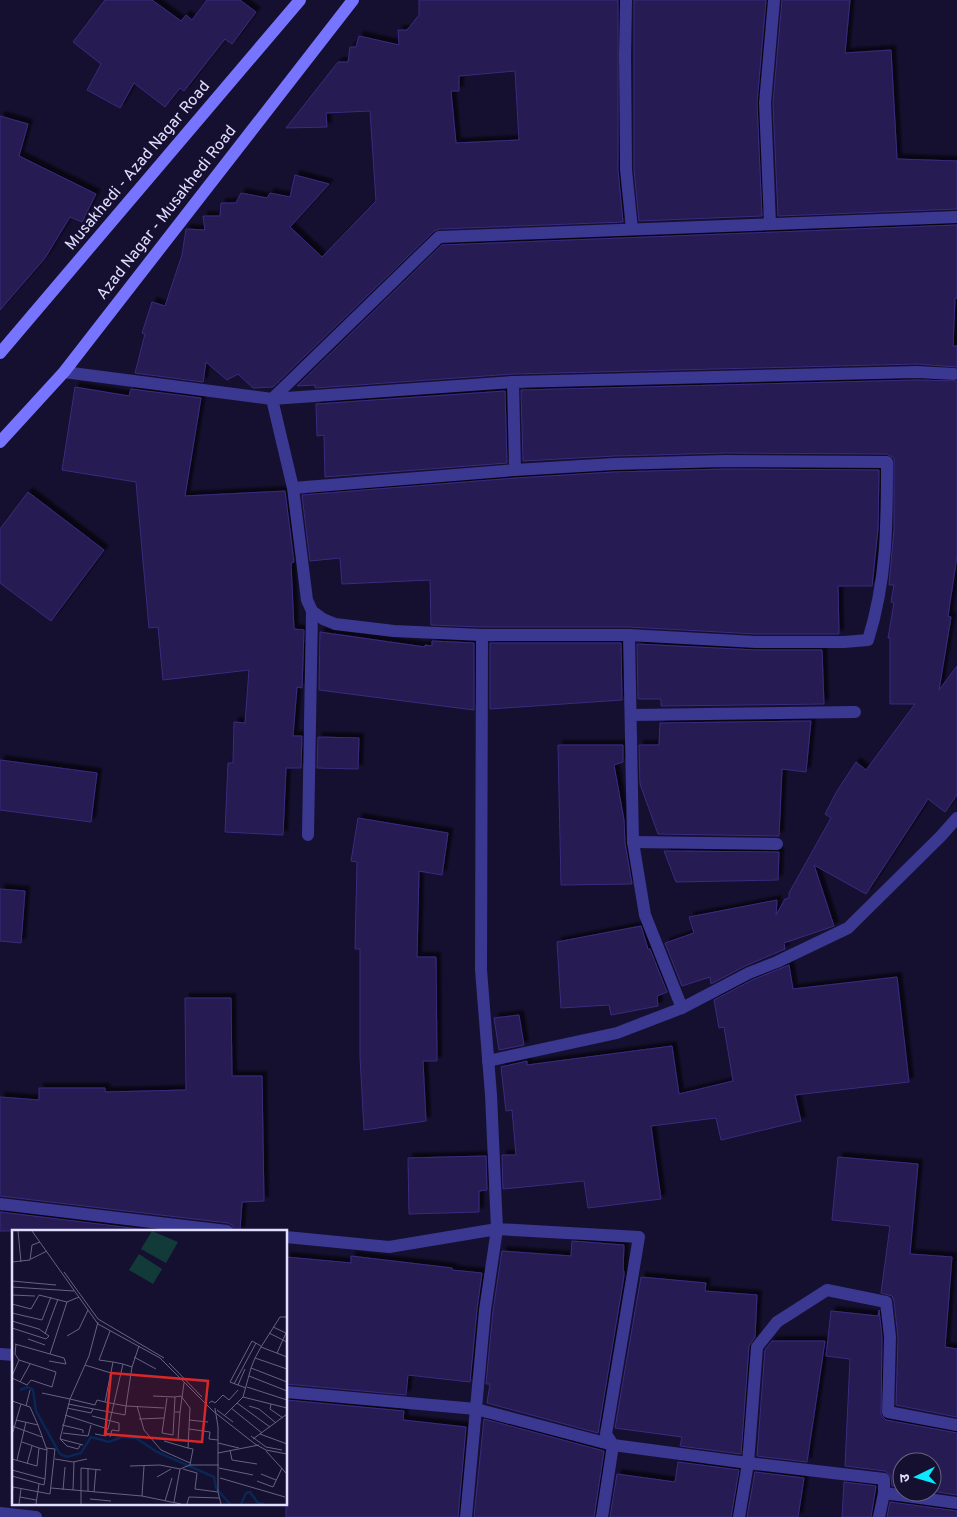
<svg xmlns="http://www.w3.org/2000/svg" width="957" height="1517" viewBox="0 0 957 1517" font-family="Overpass,'Noto Sans Devanagari',sans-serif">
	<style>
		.building { fill: #251a52; stroke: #3b2b7f; fill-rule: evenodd; filter: url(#shadow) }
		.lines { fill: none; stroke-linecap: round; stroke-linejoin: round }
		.street { stroke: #3a3891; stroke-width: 12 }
		.secondary { stroke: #7775ff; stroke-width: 12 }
		.labels { text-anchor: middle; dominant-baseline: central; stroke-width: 4; stroke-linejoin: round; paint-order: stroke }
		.street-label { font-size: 16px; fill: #e2deff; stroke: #15102f }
		.inset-river { fill: none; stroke: #092654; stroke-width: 2.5 }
		.inset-road { fill: none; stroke: #676282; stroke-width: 1 }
		.view { fill: #d62828; fill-opacity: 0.15; stroke: #d62828; stroke-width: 2.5 }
		.inset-edge { fill: none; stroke: #e2deff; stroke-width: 2.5 }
	</style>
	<defs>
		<filter id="shadow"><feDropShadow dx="4.5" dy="-4.5" stdDeviation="1" flood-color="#0009"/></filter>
	</defs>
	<rect width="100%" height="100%" fill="#15102f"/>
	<g class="building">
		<path d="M105 0H152L181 21 186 15 192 20 207 0H240L256 12 232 44 225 39 184 91 180 88 165 107 134 83 120 108 87 90 101 64 73 42Z"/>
		<path d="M419 0H618V170L623 222 439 229 434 231 273 387 253 388 238 374 227 380 206 362 203 382 135 373 145 334 142 333 152 302 165 306 182 255 186 229 205 230 203 216H220L221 203H236L241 193 267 198 270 193 290 197 295 175 329 184 290 227 322 257 376 201 370 111 326 113 327 127 286 128 338 62H348L350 47H356L359 36 399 45 398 30H407L419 15ZM515 71 519 140 456 143 451 91H459V76Z"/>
		<path d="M634 0H766L757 103 762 216 639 221 634 170Z"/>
		<path d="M782 0H850L845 53 891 50 897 159 957 161V209L778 216 773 103Z"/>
		<path d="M0 116 28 124 19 156 96 194 82 222 70 217 45 258 0 310Z"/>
		<path d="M957 225V298H955L953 346H957V367L917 364 513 374 315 388V385L297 386 442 245Z"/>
		<path d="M917 380 957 381V556L948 616 951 617 939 690 957 666V795L945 812 928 799 866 894 814 865 834 926 784 943 785 949 745 966 711 984 710 977 682 986 665 943 694 933 689 917 777 900 776 915 785 899 789 898V893L831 818 825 814 837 791 856 762 866 770 915 704H890V638H888L894 603 891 602 894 585H889L894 530V458L887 454 725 453 614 456 523 461 521 390Z"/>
		<path d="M75 387 129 396 131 389 201 398 185 496 285 491 294 562 291 563 294 629 304 630 302 688 297 687 293 736H302L301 768H286L283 835 225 832 228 763H233L234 722 245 723 249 670 163 680 158 627 149 628 136 482 62 470Z"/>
		<path d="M505 391 507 463 325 477 324 435 317 436 316 404Z"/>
		<path d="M725 469 879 470 878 529 872 586H838L839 634H756L629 627H482L431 625 430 580 342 584 340 558 310 561 302 495 516 478 614 472Z"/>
		<path d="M28 492 104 550 51 621 0 583V529Z"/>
		<path d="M320 632 425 647V645L432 646V641L474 643V710L319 690Z"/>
		<path d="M490 643H621L622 700 490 709Z"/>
		<path d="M637 644 756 650H822L824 704 661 706V699H638Z"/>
		<path d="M811 721 806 772 782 769 779 836 658 834 640 784 639 745H659L660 723Z"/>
		<path d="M318 737 359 738 358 769 317 768Z"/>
		<path d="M558 745H623V762L614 765 624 820 625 843 632 884 561 885Z"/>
		<path d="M0 760 97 773 91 822 0 810Z"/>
		<path d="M358 818 448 833 442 875 419 871 417 957H436L437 1061H423L426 1121 364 1130 360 1057V949H355L357 862 351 861Z"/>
		<path d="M664 851 779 852 778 880 676 882Z"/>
		<path d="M0 889 25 891 21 943 0 941Z"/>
		<path d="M641 926 648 949H650L667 992 657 996 658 1006 611 1015 609 1005 561 1008 557 942Z"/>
		<path d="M789 965 793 989 897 977 909 1082 795 1095 801 1121 721 1140 716 1118 651 1126 661 1199 588 1208 584 1181 503 1189 502 1155H516L512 1110 506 1111 501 1067 527 1061V1065L672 1046 679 1094 733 1081 724 1027 719 1028 714 1000 752 980Z"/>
		<path d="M185 998H231L232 1076H262L264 1201 242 1202 240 1231H235L232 1225 228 1223 0 1196V1097L39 1100V1088H105V1092L186 1090Z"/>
		<path d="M519 1015 524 1045 499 1050 494 1018Z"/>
		<path d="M486 1156 487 1190 479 1191V1212L409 1214 408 1158Z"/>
		<path d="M838 1157 918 1164 910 1254 952 1257 945 1347 957 1349V1417L896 1405 898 1337 894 1301 892 1296 881 1293 890 1226 832 1220Z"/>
		<path d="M0 1212 156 1231H0Z"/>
		<path d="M572 1241 624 1245 623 1271H624V1276L598 1433 487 1403 490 1384H486L493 1311 502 1251 571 1256Z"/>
		<path d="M351 1256 452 1268V1270L482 1273 477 1309 470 1382 408 1375 406 1395 286 1384V1257L351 1263Z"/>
		<path d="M641 1277 706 1283 705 1291 757 1295 755 1337 749 1346 741 1454 680 1446 682 1437 615 1428Z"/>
		<path d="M879 1310 882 1337 881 1415 886 1420 957 1433V1495L932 1491V1462H902V1487L892 1486 891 1476 885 1471 845 1466 850 1359 826 1356 831 1311 878 1316Z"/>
		<path d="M772 1341H825L807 1462 757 1456 765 1350Z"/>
		<path d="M286 1400 404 1411 403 1420 466 1427 458 1517H286Z"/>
		<path d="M484 1419 604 1451 594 1517H474Z"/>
		<path d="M678 1462 739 1470 731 1517H610L617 1474 675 1482Z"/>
		<path d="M755 1472 804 1478 798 1517H747Z"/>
		<path d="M844 1482 876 1486 871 1517H842Z"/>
		<path d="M890 1502 957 1511V1517H887Z"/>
	</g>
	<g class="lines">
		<g class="street">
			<path d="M626 0 625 55 626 170 632 229"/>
			<path d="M770 224 765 103 774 0"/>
			<path d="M64 372 272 399 513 382 515 470"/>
			<path d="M513 382 917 372 954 374"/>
			<path d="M725 461 887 462C887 524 887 580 868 640L844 642H756L629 635H482L394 631 335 624 323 619 312 611 307 600 293 488 515 470 614 464Z"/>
			<path d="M293 488 272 399 439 237 957 217"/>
			<path d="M482 635 481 970 491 1095 497 1229 639 1237 606 1434 613 1445 602 1517"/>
			<path d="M629 635 633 842 645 915 682 1008"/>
			<path d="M631 715 855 712"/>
			<path d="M308 835 312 611"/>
			<path d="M633 842 777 844"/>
			<path d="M488 1061 617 1033 682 1008 749 973 777 962 848 928 941 836 957 818"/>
			<path d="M0 1204 227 1231"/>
			<path d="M286 1237 389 1247 497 1229 485 1310 466 1517"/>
			<path d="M0 1354 14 1355"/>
			<path d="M286 1392 476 1409 613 1445 748 1463 884 1479V1493L879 1517"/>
			<path d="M884 1493 957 1503"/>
			<path d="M0 1513 36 1517"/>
			<path d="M739 1517 748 1463 757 1347 777 1322 827 1290 886 1302 890 1337 888 1412 957 1425"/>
		</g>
		<g class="secondary">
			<path d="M0 353 300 0"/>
			<path d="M0 442 64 372 353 0"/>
		</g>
	</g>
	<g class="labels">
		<g class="street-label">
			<text transform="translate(138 166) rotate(-50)">Musakhedi - Azad Nagar Road</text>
			<text transform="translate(167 213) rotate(-52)">Azad Nagar - Musakhedi Road</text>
		</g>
	</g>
	<g transform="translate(12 1230)">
		<rect width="275" height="275" fill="#15102f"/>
		<path d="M140 1 166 12 154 33 129 19ZM127 24 150 39 141 54 117 40Z" fill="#123a38"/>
		<path class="inset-river" d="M8 160 16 157 21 160 24 181 48 224 55 227 69 223 79 207 97 212 110 207 124 208 145 222 202 247 204 258 218 274M229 274 234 263 238 262 246 273 252 274"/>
		<path class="inset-road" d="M6 1 9 32M20 1 86 94 148 128 201 181 243 214 254 220 275 224M19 29 35 21M0 32 18 30 20 15 28 12M52 42 86 89 152 128M0 51 44 55M0 57 62 61M0 65 23 66M0 74 19 79 27 65 55 72 67 67M0 83 30 90 39 67M0 91 27 99 37 106M261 97 274 103 265 123M0 98 34 109 37 106M98 101 87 130 101 132 93 172 114 176 120 137 111 134M257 103 275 112M33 104 46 69M55 106 67 99 76 80M16 109 33 115M3 114 38 124 55 72M249 117 268 87H275M122 127 144 139M275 127 249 117 243 128 275 139M243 128 239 138 275 152M37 131 54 134 52 128 38 124M157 133 190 167M73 135 99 143M120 137 127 116M0 146 7 130 3 124 4 114M237 146 275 161M0 148 15 155 19 150 40 157 44 142 7 130M8 152 18 134M222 154 244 113M226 155 233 139M235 157 275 170M234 158 218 152 240 111 249 116M30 163 58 169 77 126 86 92M141 166 163 167 161 205 150 203 155 168M231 167 275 178M0 171 18 177 26 195M197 173 200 171 203 173 211 165 217 170 226 160M225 173 258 197M56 174 113 185 114 176 152 178M259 174 258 179 271 188M14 176 18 160M125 176 132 200 149 220 178 233M237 176 247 179 264 193M55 178 79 183 81 179M203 178 206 197V262L209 274M219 178 250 203M205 180 221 192M163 182H168L172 153M53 185 96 199 111 134 101 132M213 185 231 167 239 138M80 186 107 193V201L100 200 98 207M127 189 152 188M4 190 26 195 35 220 33 249M177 190 196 192M50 195 71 200V203M0 196 30 207M177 199 198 202 197 209 206 210M51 203 76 206 79 195M83 204 94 206 95 199M248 204 275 214M0 205 9 174M239 206 254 217 270 220M48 209 55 216 66 219 69 214M241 209 275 184M166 210 168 182M152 211 176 218 178 178 169 166 163 167M10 212 27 218M206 213 227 218M71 215 48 209 58 169 83 175 85 170 93 172M176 218 181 219 178 235H207M218 220 220 230 245 234M254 221 275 244M206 223 247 215M0 229 25 236 27 218 35 220M43 229 61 232 75 229M5 230 14 192M15 234 20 216M118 236 148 235 168 239 178 235M132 236 130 266 169 274M207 238 241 245M171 239 185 243 183 259 206 262M0 240 33 249 32 255 0 246M249 244 264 250M145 247 159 239M208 248 273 267M245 251 261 257 270 238M39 258 130 266M51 260 53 237M61 260 62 232M76 261V238M82 262 84 239M0 266 1 257 38 264 43 219 34 218M8 267 24 270M78 269 99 271M153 271 160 248M162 272 168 239M7 274 9 259M24 274 27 254M69 274V238L89 240M175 274 177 267 207 268"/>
		<path class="view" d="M99 143 196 151 190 212 93 204Z"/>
		<rect width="275" height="275" class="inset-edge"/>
	</g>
	<g transform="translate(917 1477) rotate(265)"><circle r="24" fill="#15102f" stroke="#676282"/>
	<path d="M0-4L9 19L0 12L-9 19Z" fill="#0ae9ff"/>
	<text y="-8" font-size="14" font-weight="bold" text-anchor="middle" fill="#e2deff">उ</text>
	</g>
</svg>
